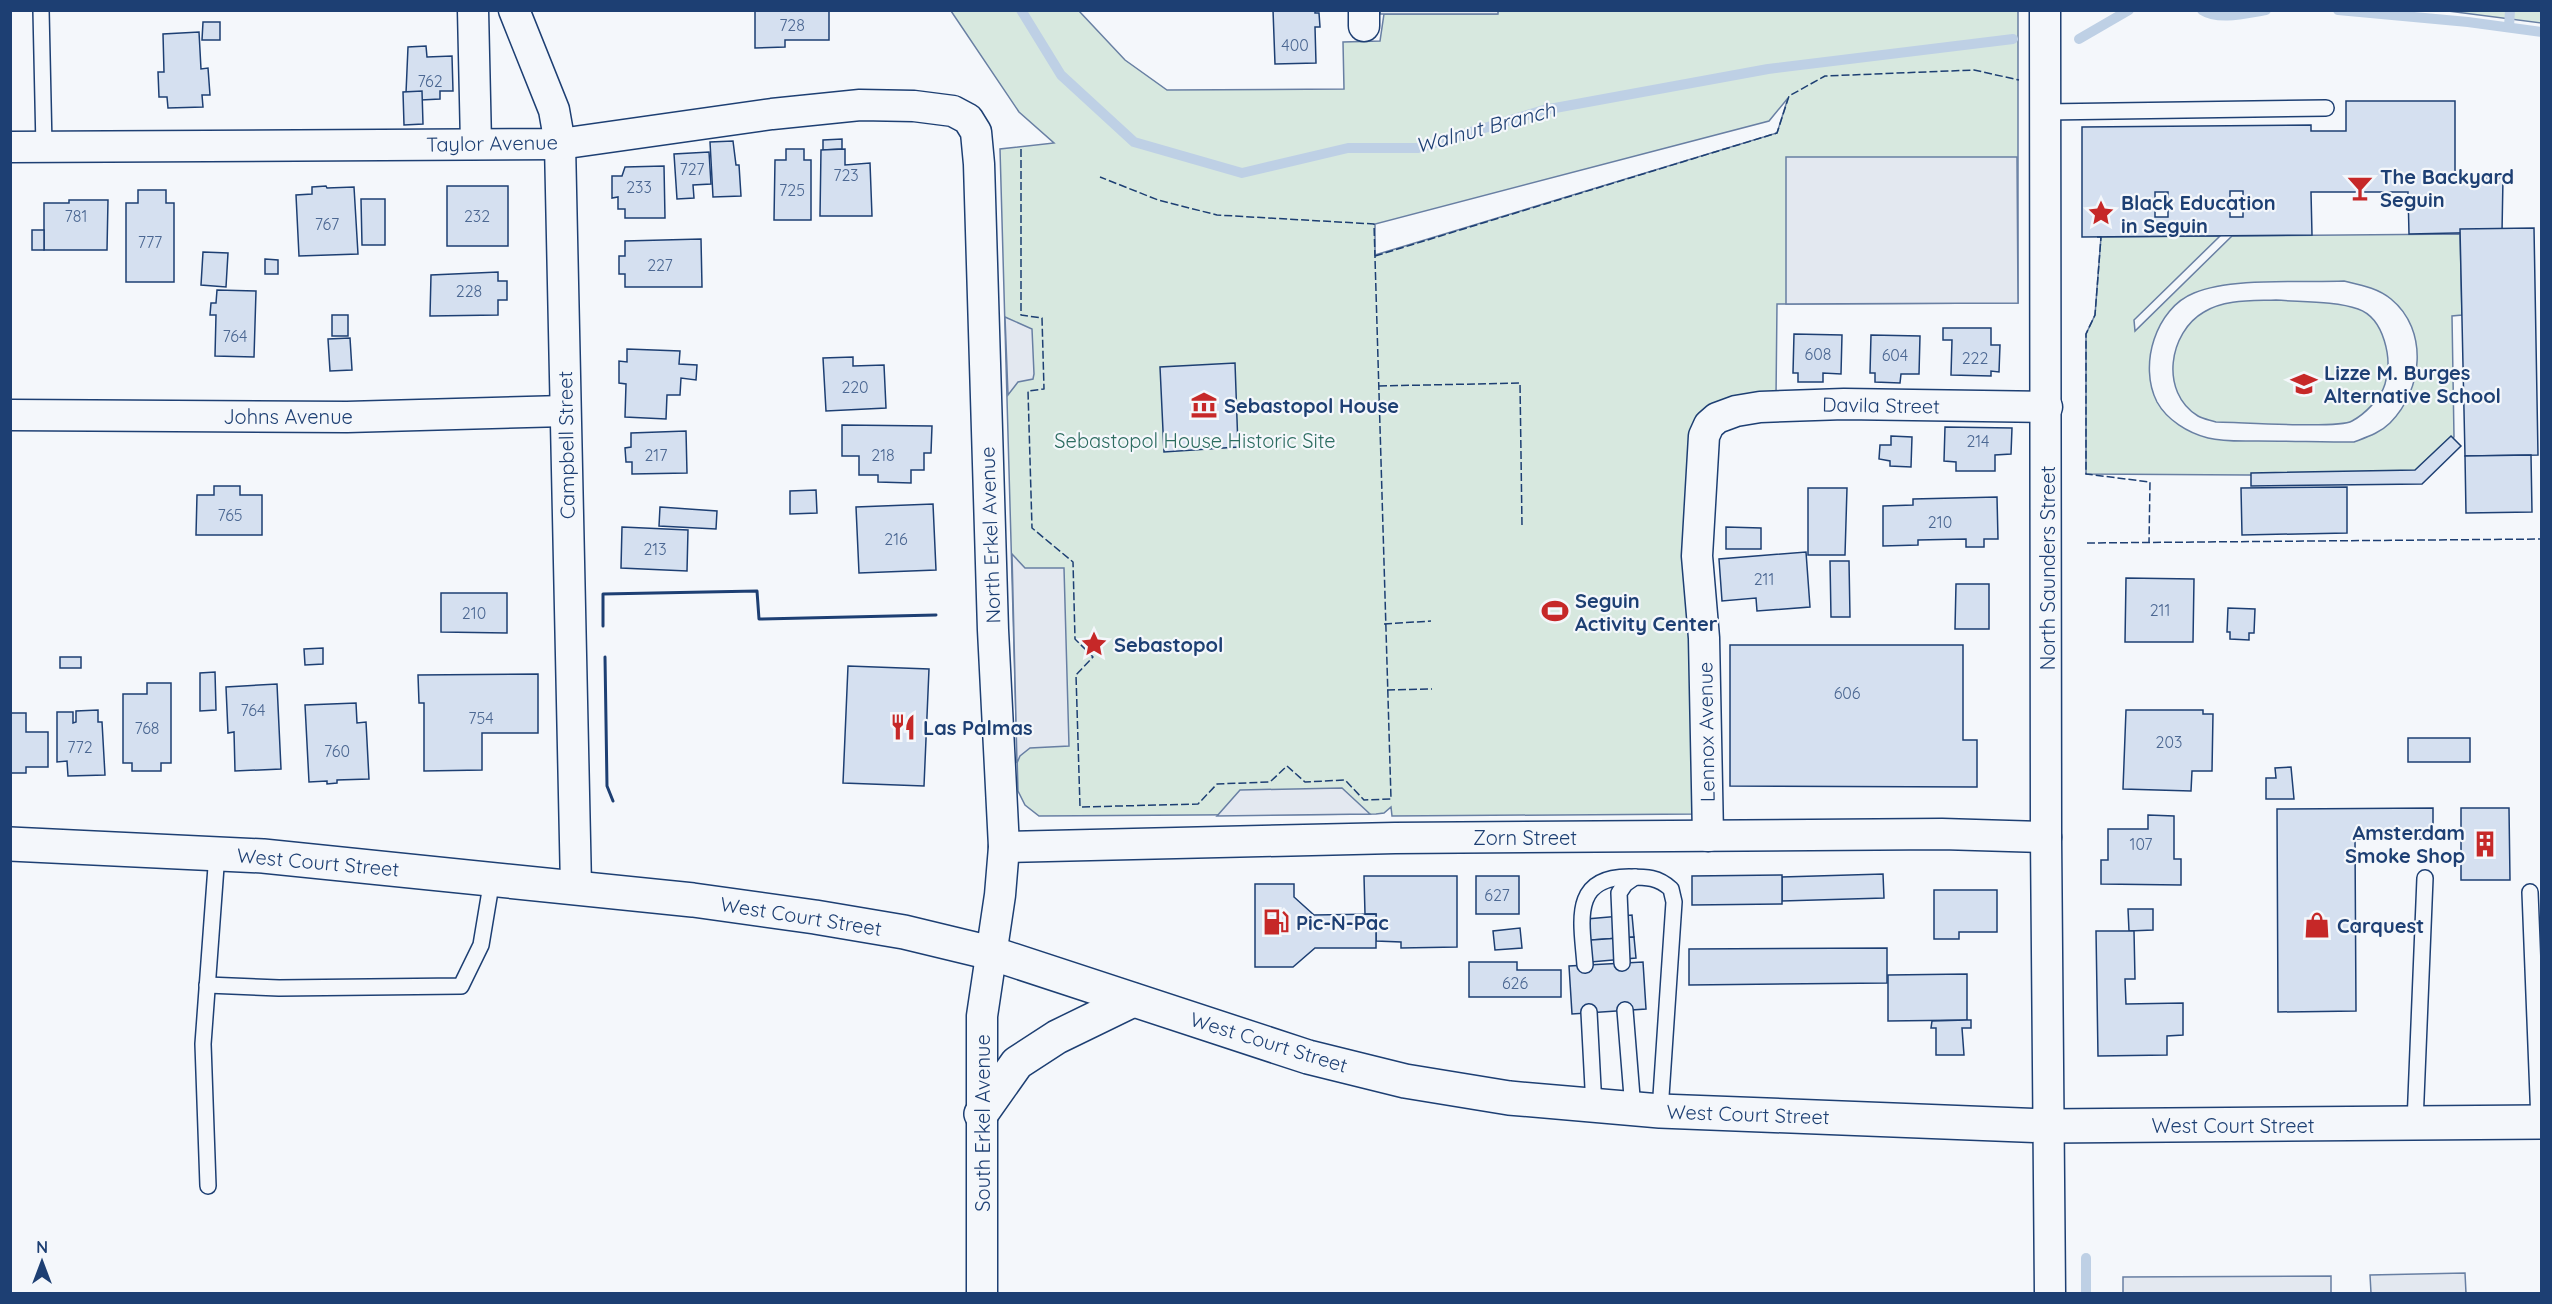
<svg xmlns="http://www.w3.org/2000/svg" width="2552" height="1304" viewBox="0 0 2552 1304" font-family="Quicksand,sans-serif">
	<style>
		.green { fill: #d7e8df; stroke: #687fa3; stroke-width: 1.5; fill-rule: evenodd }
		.parking { fill: #e3e8f0; stroke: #687fa3; stroke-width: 1.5 }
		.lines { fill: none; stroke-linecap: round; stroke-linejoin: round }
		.stream { stroke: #bed0e5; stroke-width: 10 }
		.building { fill: #d5e0f0; stroke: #1d3f73; stroke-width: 1.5; fill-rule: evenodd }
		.service-casing { stroke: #1d3f73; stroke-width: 18 }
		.minor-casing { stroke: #1d3f73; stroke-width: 33 }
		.primary-casing { stroke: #1d3f73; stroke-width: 36 }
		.service { stroke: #f4f7fb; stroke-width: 15 }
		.minor { stroke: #f4f7fb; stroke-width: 30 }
		.primary { stroke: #f4f7fb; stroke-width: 33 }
		.fence { stroke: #1d3f73; stroke-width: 1.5; stroke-dasharray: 8 3; stroke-linecap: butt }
		.wall { stroke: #1d3f73; stroke-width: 3 }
		.labels { text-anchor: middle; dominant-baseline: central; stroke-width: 4.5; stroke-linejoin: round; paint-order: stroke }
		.number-label { font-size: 16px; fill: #4b6792 }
		.street-label { font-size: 20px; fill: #1d3f73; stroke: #f4f7fb }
		.poi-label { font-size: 20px; font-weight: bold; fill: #1d3f73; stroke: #f4f7fb; text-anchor: start }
		.park-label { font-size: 20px; fill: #2c6c60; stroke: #f4f7fb }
		.water-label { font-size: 21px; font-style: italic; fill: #1d3f73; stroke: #f4f7fb }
	</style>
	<rect width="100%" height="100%" fill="#f4f7fb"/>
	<g class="green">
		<path d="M1498 10 2018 11V303L1777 304 1776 397 1712 407 1689 600 1697 814 1392 816 1391 807 1384 813 1376 814 1039 816 1025 805 1018 791 1000 149 1054 143 1019 112 951 11H1079L1125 60 1167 90 1344 89 1343 42 1380 41 1384 14H1497ZM1788 98 1777 133 1375 255V224L1769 121Z"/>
		<path d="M2448 11H2541V23Z"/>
		<path d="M2460 234 2462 315 2452 316 2454 437 2416 476 2086 474V334L2095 315 2101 237 2220 236 2134 320 2135 331 2232 236ZM2344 281C2361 285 2378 288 2391 299 2429 330 2423 390 2390 423 2380 433 2367 437 2354 442 2322 442 2290 441 2258 441 2242 441 2224 442 2208 438 2188 433 2167 420 2157 402 2138 365 2156 308 2194 293 2233 277 2301 283 2344 281Z"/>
		<path d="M2276 300C2300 302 2336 301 2358 309 2384 318 2393 359 2385 384 2381 398 2365 414 2352 421 2338 429 2238 422 2216 422 2210 420 2203 419 2198 416 2159 392 2169 332 2204 312 2225 299 2253 301 2276 300Z"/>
	</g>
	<g class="parking">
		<path d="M1498 11V14H1380V10Z"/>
		<path d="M1786 157H2017L2018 303 1786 304Z"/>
		<path d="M1005 317 1032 329 1034 374 1033 379 1018 382 1008 395Z"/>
		<path d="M1012 554 1025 568H1064L1069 746 1030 748 1020 756 1017 763Z"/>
		<path d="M1342 788 1370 814 1217 816 1240 790Z"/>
		<path d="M2465 1273 2466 1293H2371L2370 1275Z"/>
		<path d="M2331 1276V1293H2123V1277Z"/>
	</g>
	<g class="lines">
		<g class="stream">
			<path d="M1021 10 1061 75 1134 142 1242 173 1348 148H1418L1544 110 1768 69 2013 39"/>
			<path d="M2202 10C2219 21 2247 13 2266 10"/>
			<path d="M2338 10 2468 22 2542 32"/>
			<path d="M2509 27 2510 10"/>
			<path d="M2079 39 2129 10"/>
			<path d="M2086 1258V1294"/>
		</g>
	</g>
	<g class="building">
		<path d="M755 10H829V40H785V47L755 48Z"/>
		<path d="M1273 10H1315V13H1319L1320 27H1315L1316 63 1275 64Z"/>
		<path d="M203 22H220V40H202Z"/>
		<path d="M199 32 201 69 208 68 210 95H202L203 107 168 108 167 97H159L158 72H164L163 34Z"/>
		<path d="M426 46 427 57 452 56 453 91H440V99L421 100V93H406L408 47Z"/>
		<path d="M422 91 423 124 404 125 403 92Z"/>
		<path d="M2346 101H2455V177L2503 178 2502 232 2409 234 2408 192H2311L2312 235 2082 237V127L2311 125V131H2346ZM2230 191H2243V217H2230ZM2155 192H2168V217H2155Z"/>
		<path d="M842 139V149L823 150V140Z"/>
		<path d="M733 141 736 165H739L741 196 713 197 710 142Z"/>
		<path d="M786 149H804V160H811V220H774L775 160H786Z"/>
		<path d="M845 149V165L870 163 872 216H820L821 150Z"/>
		<path d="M709 152 711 184 693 185 694 198 677 199 674 154Z"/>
		<path d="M664 166 665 218H625V209H618V197L612 198V176H622L625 167Z"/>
		<path d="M326 186 327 188 354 187 358 254 299 256 296 195 312 194V187Z"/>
		<rect x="447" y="186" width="61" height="60"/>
		<path d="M138 190H166V203H174V282H126V203H138Z"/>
		<path d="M361 199H385V245H362Z"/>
		<path d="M69 200H108L107 250H44V203H69Z"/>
		<path d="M2534 228 2538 455 2465 456 2460 229Z"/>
		<rect x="32" y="230" width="12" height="20"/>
		<path d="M701 239 702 287H625V274H619V256H625V241Z"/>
		<path d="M203 252 228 253 226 287 201 285Z"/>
		<path d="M265 259 278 260V274H265Z"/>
		<path d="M498 272V281H507V300H498V315L430 316 431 275Z"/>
		<path d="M217 290 256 291 254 357 215 356 216 315H210L211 303H216Z"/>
		<rect x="332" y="315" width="16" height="21"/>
		<path d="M1943 328H1991V345H2000L1999 372 1991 371V376L1951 375 1952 340H1943Z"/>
		<path d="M1794 334 1842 335 1841 374 1823 373V382H1798V373H1793Z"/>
		<path d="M1871 335 1920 336 1919 374H1901L1900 383 1875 382V373H1870Z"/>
		<path d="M350 338 352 370 330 371 328 339Z"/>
		<path d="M627 349 680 351 679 364 697 365 696 380 681 378 680 395H667L666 419 625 417 626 384 619 383V361L627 362Z"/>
		<path d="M853 357V366L884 365 886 408 826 411 823 358Z"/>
		<path d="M1235 363 1238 447 1164 452 1160 367Z"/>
		<path d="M842 425 932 426 931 453H924V470H911V483L878 482V475H859V456H842Z"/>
		<path d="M1945 427 2012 428 2011 454 1995 455V471H1956V462L1944 461Z"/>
		<path d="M686 431 687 473 632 474V462H626L625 448 631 447V433Z"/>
		<path d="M1891 436 1912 437 1911 467 1890 466V461L1879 459 1880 445H1891Z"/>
		<path d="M2451 436 2461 446 2422 484 2251 486V473L2415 470Z"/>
		<path d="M2531 455 2532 512 2466 513 2465 456Z"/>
		<path d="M214 486H240V495H262V535H196L197 495H214Z"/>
		<path d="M2347 487V533L2242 535 2241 488Z"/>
		<path d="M1808 488H1847L1845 555H1808Z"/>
		<path d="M816 490 817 513 790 514V491Z"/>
		<path d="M1997 497 1998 539H1984V547H1966V539L1918 540V545L1883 546V506L1913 505V499Z"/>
		<path d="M933 504 936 570 859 573 856 507Z"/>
		<path d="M660 507 717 511 716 529 659 526Z"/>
		<path d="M622 527 688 530 687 571 621 568Z"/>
		<path d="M1726 527 1761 528V549H1726Z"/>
		<path d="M1806 552 1810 607 1757 611 1756 598 1722 601 1719 559Z"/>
		<path d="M1830 561H1849L1850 617H1831Z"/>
		<path d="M2126 578 2194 579 2193 642H2125Z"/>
		<path d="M1956 584H1989V629H1955Z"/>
		<path d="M441 593H507V633L441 632Z"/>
		<path d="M2228 608 2255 609 2254 633H2249V640L2230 639V632H2227Z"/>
		<path d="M1730 645H1963V740H1977V787L1730 786Z"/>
		<path d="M323 648V664L305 665 304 649Z"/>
		<rect x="60" y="657" width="21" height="11"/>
		<path d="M848 666 929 669 924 786 843 783Z"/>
		<path d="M215 672 216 710 200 711V673Z"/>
		<path d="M538 674V733H482V770L424 771V703H419L418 675Z"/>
		<path d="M147 683H171V763H161V771H132V763H123V694H147Z"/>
		<path d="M277 684 281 769 235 771 234 732 228 733 226 687Z"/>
		<path d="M356 703 357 723 366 722 369 779 337 780V783L327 784V781L309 782 305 705Z"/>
		<path d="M98 710V722H102L105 775 68 776 67 761 57 762V712H73V723L76 722V711Z"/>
		<path d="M2126 710H2203V714H2213L2212 771H2192L2191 791 2123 789Z"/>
		<path d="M10 713H26V732H48V767H26V773H10Z"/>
		<rect x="2408" y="738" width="62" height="24"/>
		<path d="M2291 767 2294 799H2266V778H2276L2275 768Z"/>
		<path d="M2433 808V839H2355L2356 1011 2278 1012 2277 809Z"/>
		<path d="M2461 808H2509L2510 880H2461Z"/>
		<path d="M2148 815 2174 816V859H2181V885L2101 884V860H2108V829H2148Z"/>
		<path d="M1883 874 1884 898 1782 901V877Z"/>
		<path d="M1782 875V904L1692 905V876Z"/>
		<path d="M1364 876H1457V947L1401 948V942L1376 941V914H1365Z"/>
		<rect x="1476" y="876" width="43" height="38"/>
		<path d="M1255 884H1294V897L1314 915 1376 914V948H1315L1293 967H1255Z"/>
		<path d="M1934 890H1997V932H1959V939H1934Z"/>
		<path d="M2128 909H2153V930L2129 931Z"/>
		<path d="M1632 915 1634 937 1577 941 1575 920Z"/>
		<path d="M1520 928 1522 948 1495 950 1493 931Z"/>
		<path d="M2096 931H2134L2135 979H2125L2126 1004 2183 1003V1035L2167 1036V1055L2098 1056Z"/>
		<path d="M1634 937 1636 958 1579 963 1577 941Z"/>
		<path d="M1887 948V983L1689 985V949Z"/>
		<path d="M1469 962H1517V970H1561V997H1469Z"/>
		<path d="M1643 962 1646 1009 1572 1014 1569 966Z"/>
		<path d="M1967 974V1020L1888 1021V975Z"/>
		<path d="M1967 1020H1971V1028H1962L1964 1055H1936V1028H1931L1932 1021Z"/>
	</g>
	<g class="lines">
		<g class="service-casing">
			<g id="service">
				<path d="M41 10 44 147"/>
				<path d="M2046 112 2326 108"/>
				<path d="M2530 892 2539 1122"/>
				<path d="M1622 963 1619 893 1625 884 1635 877"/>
				<path d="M1585 965C1582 923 1570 877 1629 877 1647 877 1658 877 1671 889L1674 902 1660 1111"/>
				<path d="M207 985 279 988 461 986 481 945 492 879"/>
				<path d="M1625 1010 1633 1109"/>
				<path d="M1589 1012 1594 1107"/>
				<path d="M2415 1123 2425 878"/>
				<path d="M208 1186 203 1044 217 853"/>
			</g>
		</g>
		<g class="minor-casing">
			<g id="minor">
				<path d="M473 10 476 144"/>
				<path d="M514 10 554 110 560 144 576 887"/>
				<path d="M1364 10V26"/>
				<path d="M2045 10 2046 837 2050 1294"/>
				<path d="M10 147 560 144 772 114 860 105 914 106 953 111 968 119 976 132 979 164 993 630 1004 847 1000 895 982 1016V1294"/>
				<path d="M10 415 347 417 565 411"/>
				<path d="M1708 836 1704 638 1697 556 1704 436 1709 425 1717 418 1736 411 1760 407 1844 404 2047 407"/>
				<path d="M1004 847 1395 838 1942 834 2046 837"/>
			</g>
		</g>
		<g class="primary-casing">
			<g id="primary">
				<path d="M10 844 263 856 693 900 815 917 904 932 991 953 1308 1057 1405 1081 1509 1098 1660 1111 2049 1126 2542 1122"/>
				<path d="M981 1114 1017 1063 1057 1037 1133 1000"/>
			</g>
		</g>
		<use href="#service" class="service"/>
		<use href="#minor" class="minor"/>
		<use href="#primary" class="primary"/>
		<g class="fence">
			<path d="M1021 149V315L1042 318 1044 389 1028 391 1032 528 1073 562 1075 639 1093 657 1076 675 1080 807 1198 804 1217 784 1270 782 1287 766 1305 782 1345 780 1364 800 1391 799 1374 224 1217 215 1158 200 1100 177"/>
			<path d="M2097 237H2101L2095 315 2086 334V474L2150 482 2149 543"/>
			<path d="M1375 256 1777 133 1789 96 1825 76 1974 70 2019 80"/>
			<path d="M1379 386 1520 383 1522 526"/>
			<path d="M2087 543 2542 539"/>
			<path d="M1384 624 1431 621"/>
			<path d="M1387 690 1432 689"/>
		</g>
		<g class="wall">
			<path d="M603 626V594L757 591 759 619 936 615"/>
			<path d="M605 657 607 786 613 801"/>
		</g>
	</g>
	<defs>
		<g id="bar-bare" transform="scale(2.07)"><path d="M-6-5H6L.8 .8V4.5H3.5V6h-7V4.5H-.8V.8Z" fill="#c62828" stroke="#f4f7fb" stroke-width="2.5" paint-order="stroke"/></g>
		<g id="sight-bare" transform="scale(2.07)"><path d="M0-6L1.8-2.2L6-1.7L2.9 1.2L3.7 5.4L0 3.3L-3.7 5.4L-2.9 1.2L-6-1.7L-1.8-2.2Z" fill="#c62828" stroke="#f4f7fb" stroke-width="2.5" paint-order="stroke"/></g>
		<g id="school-bare" transform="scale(2.07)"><path d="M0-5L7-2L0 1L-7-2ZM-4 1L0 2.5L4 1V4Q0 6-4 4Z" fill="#c62828" stroke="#f4f7fb" stroke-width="2.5" paint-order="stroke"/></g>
		<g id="museum-bare" transform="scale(2.07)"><path d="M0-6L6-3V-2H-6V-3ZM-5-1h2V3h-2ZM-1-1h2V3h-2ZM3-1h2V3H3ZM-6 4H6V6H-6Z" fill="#c62828" stroke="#f4f7fb" stroke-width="2.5" paint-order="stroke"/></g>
		<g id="stadium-bare" transform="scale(2.07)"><path d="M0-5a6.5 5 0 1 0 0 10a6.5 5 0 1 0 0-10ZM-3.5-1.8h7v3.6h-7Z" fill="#c62828" stroke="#f4f7fb" stroke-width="2.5" paint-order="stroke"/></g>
		<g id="restaurant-bare" transform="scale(2.07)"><path d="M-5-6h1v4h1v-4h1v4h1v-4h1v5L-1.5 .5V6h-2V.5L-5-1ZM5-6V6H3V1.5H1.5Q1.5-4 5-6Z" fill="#c62828" stroke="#f4f7fb" stroke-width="2.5" paint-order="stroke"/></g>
		<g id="building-bare" transform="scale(2.07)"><path d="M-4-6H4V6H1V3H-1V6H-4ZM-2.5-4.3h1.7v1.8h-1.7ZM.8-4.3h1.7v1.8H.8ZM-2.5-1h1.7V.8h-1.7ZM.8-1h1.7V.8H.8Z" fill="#c62828" stroke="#f4f7fb" stroke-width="2.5" paint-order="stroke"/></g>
		<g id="fuel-bare" transform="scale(2.07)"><path d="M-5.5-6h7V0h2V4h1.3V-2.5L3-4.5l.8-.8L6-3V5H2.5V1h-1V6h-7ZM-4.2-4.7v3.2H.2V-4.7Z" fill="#c62828" stroke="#f4f7fb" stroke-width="2.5" paint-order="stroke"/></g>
		<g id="shop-bare" transform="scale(2.07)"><path d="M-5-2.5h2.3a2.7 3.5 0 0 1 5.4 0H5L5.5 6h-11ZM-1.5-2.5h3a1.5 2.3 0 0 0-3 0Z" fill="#c62828" stroke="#f4f7fb" stroke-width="2.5" paint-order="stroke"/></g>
	</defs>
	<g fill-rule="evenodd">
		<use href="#bar-bare" x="2360" y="188"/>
		<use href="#sight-bare" x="2101" y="213"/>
		<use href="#school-bare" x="2304" y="384"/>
		<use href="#museum-bare" x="1204" y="405"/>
		<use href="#stadium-bare" x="1555" y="611"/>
		<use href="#sight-bare" x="1094" y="644"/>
		<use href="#restaurant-bare" x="903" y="727"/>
		<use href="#building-bare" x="2485" y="844"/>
		<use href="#fuel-bare" x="1276" y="922"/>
		<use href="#shop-bare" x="2317" y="925"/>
	</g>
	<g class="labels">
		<g class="number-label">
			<text x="792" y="25">728</text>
			<text x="1295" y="45">400</text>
			<text x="430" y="81">762</text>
			<text x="692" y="169">727</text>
			<text x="846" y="175">723</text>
			<text x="639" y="187">233</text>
			<text x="792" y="190">725</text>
			<text x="76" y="216">781</text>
			<text x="477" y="216">232</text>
			<text x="327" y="224">767</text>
			<text x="150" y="242">777</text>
			<text x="660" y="265">227</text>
			<text x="469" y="291">228</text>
			<text x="235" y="336">764</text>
			<text x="1818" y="354">608</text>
			<text x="1895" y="355">604</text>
			<text x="1975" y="358">222</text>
			<text x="855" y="387">220</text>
			<text x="1978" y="441">214</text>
			<text x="656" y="455">217</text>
			<text x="883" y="455">218</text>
			<text x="230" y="515">765</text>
			<text x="1940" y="522">210</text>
			<text x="896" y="539">216</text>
			<text x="655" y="549">213</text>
			<text x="1764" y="579">211</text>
			<text x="2160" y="610">211</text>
			<text x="474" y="613">210</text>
			<text x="1847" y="693">606</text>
			<text x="253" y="710">764</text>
			<text x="481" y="718">754</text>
			<text x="147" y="728">768</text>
			<text x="2169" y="742">203</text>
			<text x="80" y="747">772</text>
			<text x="337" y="751">760</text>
			<text x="2141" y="844">107</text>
			<text x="1497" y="895">627</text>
			<text x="1515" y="983">626</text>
		</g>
		<g class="street-label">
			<text transform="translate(492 143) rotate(-1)">Taylor Avenue</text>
			<text transform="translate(1881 405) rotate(1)">Davila Street</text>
			<text x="288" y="416">Johns Avenue</text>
			<text transform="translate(566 445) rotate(-91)">Campbell Street</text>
			<text transform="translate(990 535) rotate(-92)">North Erkel Avenue</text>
			<text transform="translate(2047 568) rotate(-90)">North Saunders Street</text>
			<text transform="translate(1706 732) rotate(-91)">Lennox Avenue</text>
			<text x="1525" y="837">Zorn Street</text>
			<text transform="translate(318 862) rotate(5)">West Court Street</text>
			<text transform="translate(801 916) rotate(9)">West Court Street</text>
			<text transform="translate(1269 1042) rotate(17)">West Court Street</text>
			<text transform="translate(1748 1114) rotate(2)">West Court Street</text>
			<text transform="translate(982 1123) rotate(-90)">South Erkel Avenue</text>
			<text x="2233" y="1125">West Court Street</text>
		</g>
		<g class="poi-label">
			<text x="2380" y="176">The Backyard<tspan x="2380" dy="23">Seguin</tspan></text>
			<text x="2121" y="202">Black Education<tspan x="2121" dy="23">in Seguin</tspan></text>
			<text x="2324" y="372">Lizze M. Burges<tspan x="2324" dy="23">Alternative School</tspan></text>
			<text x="1224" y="405">Sebastopol House</text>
			<text x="1575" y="600">Seguin<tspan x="1575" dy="23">Activity Center</tspan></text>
			<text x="1114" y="644">Sebastopol</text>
			<text x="923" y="727">Las Palmas</text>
			<text x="2465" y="832" text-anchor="end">Amsterdam<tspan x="2465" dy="23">Smoke Shop</tspan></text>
			<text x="1296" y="922">Pic-N-Pac</text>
			<text x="2337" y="925">Carquest</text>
		</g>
		<g class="park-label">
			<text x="1195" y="440">Sebastopol House Historic Site</text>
		</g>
		<g class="water-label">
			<text transform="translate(1485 127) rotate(-15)">Walnut Branch</text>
		</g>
	</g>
	<rect width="2552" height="1304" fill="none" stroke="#1d3f73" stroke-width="24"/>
	<g transform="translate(42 1262)" stroke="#f4f7fb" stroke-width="4.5" paint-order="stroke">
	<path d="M0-4.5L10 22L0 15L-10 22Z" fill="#1d3f73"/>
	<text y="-9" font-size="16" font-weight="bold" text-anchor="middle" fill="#1d3f73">N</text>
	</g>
</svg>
